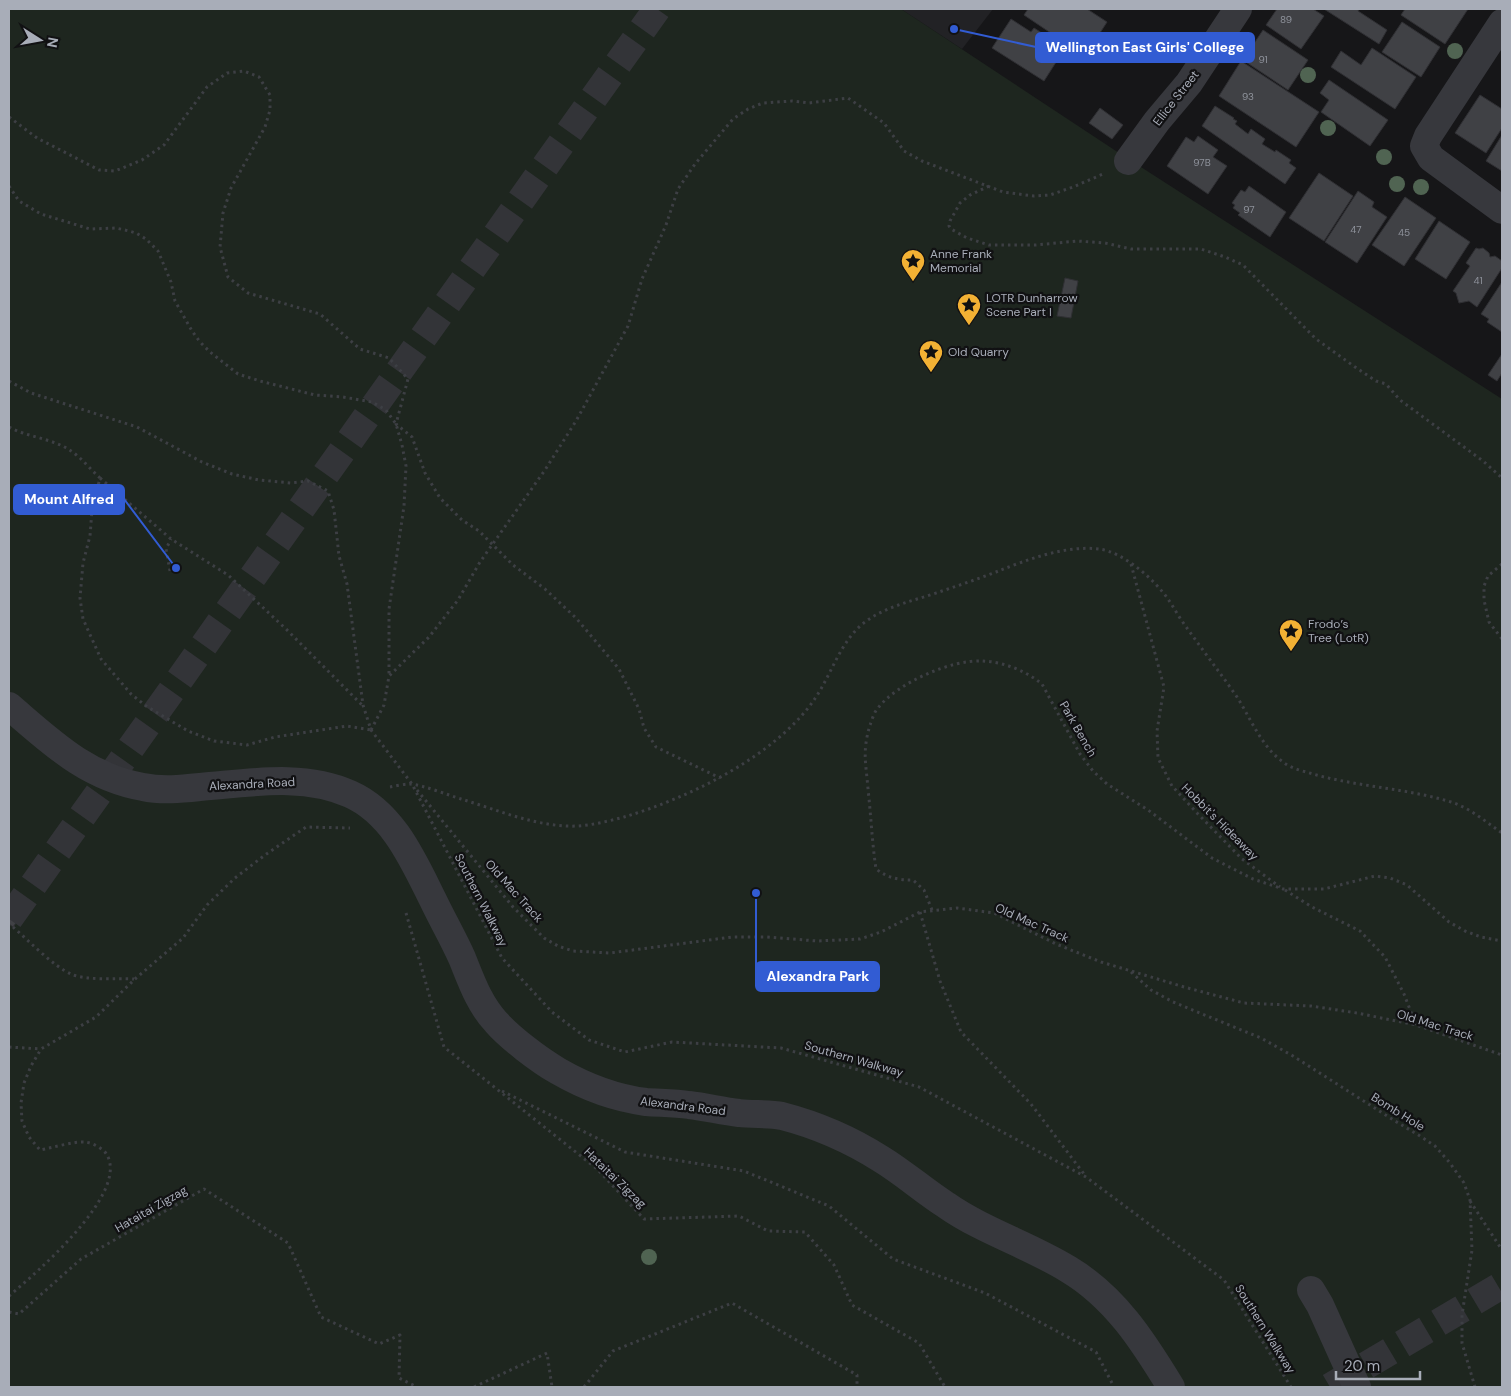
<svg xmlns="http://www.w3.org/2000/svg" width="1511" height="1396" viewBox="0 0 1511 1396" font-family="'DM Sans',sans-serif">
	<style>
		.built { fill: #222225 }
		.green { fill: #1e261f }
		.building { fill: #404145; stroke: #303034 }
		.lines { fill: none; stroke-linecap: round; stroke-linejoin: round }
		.minor-tunnel { stroke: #333438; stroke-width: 28; stroke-dasharray: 28 14; stroke-linecap: butt }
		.highway-tunnel { stroke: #333438; stroke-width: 28; stroke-dasharray: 28 14; stroke-linecap: butt }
		.path { stroke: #3d3f44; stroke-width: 3; stroke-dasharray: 2.5 4; stroke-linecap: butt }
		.minor { stroke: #37383d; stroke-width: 28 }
		.tree { fill: #506452 }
		.labels { text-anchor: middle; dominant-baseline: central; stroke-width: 4.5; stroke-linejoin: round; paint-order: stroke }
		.number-label { font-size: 10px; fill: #8e929b }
		.street-label { font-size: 12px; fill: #a8adb8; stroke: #111113 }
		.poi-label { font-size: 12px; fill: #a8adb8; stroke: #111113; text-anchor: start }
		.leader { fill: none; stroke: #325cd3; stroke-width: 2 }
		.callout-dot { fill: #325cd3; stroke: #111113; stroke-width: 2 }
		.callout { fill: #325cd3; stroke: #325cd3; stroke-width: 2 }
		.callout-label { font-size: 14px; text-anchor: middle; font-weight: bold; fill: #fff }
	</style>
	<rect width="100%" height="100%" fill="#161618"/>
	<path class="built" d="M901 9H993L962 49Z"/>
	<path class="green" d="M9 9H901L1116 151 1502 399V1387H9Z"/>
	<g class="building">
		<path d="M1028 9H1087L1107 22 1085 56 1024 15Z"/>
		<path d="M1277 9H1313L1324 16 1301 49 1266 25Z"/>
		<path d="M1324 9H1359L1358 11 1387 30 1379 44Z"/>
		<path d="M1405 9H1468L1445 44 1401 15Z"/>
		<path d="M1011 19 1031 32 1034 28 1065 48 1044 81 992 48Z"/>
		<path d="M1402 22 1440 47 1421 77 1382 52Z"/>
		<path d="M1263 30 1308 60 1288 90 1243 60Z"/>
		<path d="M1372 48 1416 77 1395 109 1331 67 1341 51 1361 65Z"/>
		<path d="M1241 61 1319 112 1296 147 1219 96Z"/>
		<path d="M1329 80 1388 120 1370 146 1321 112 1329 100 1320 93Z"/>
		<path d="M1480 95 1502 109V128L1486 153 1455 133Z"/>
		<path d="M1215 106 1234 118 1233 119 1237 121 1235 124 1248 134 1251 129 1265 139 1262 144 1275 152 1276 150 1291 160 1289 163 1296 168 1285 184 1202 126Z"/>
		<path d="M1100 108 1123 125 1112 139 1089 123Z"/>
		<path d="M1502 135V171L1486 161Z"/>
		<path d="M1198 136 1218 150 1213 157 1227 166 1208 194 1167 166 1186 137 1194 142Z"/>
		<path d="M1319 173 1353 196 1324 241 1289 218Z"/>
		<path d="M1249 186 1286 212 1270 237 1238 215 1240 213 1233 208 1235 205 1232 203 1241 190 1245 192Z"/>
		<path d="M1358 191 1374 202 1372 207 1387 217 1357 263 1325 242Z"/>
		<path d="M1405 197 1436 218 1404 266 1372 245Z"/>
		<path d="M1439 221 1470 242 1446 279 1415 259Z"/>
		<path d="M1476 248 1479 249 1483 248 1489 253 1490 257 1495 256 1502 261V268L1477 307 1469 301 1459 303 1456 293 1453 291 1470 266 1466 263Z"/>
		<path d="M1065 278 1078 281 1071 318 1057 316Z"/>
		<path d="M1502 282V332L1487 322 1489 319 1481 314Z"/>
		<path d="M1502 354V373L1497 381 1488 375Z"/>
		<path d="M9 898 26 910 13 927 9 924Z"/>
	</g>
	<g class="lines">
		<path class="minor-tunnel" d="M1330 1387 1502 1285"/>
		<path class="highway-tunnel" d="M9 919 657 9"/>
		<g class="path">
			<path d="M9 117 37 138 74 157 99 170 115 171 142 160 164 145 207 87 227 73 244 71 259 77 270 95V110L265 127 231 188 223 213 220 247 228 277 248 293 320 314 360 349 389 358 408 379 396 424 412 437 425 473 440 498 462 520 479 531 513 565 545 589 576 618 619 669 639 709 644 728 656 747 720 778"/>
			<path d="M9 186 19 201 41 214 90 229 116 228 129 231 136 233 146 239 158 251 171 282 175 301 192 331 200 342 210 352 238 374 260 381 315 395 343 397 372 402 386 410 396 424 402 445 406 466 404 506 389 609V675"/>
			<path d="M989 186 970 195 960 203 950 221 949 226 951 229 967 238 989 245H1036L1077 241 1105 243 1131 249H1201L1225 257 1243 265 1316 339 1355 367 1376 381 1386 384 1400 400 1483 461 1502 478"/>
			<path d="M9 381 31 393 137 427 202 462 232 474 259 480 291 483 308 481 328 491 334 510 339 556 347 584 363 705 371 730 412 784 502 958 552 1012 589 1040 625 1052 672 1042 781 1048 919 1087 1086 1177 1224 1280 1291 1387"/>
			<path d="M9 427C27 437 50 438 68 449 80 456 90 469 100 478L92 510 90 536 83 563 80 598 83 619 101 659 131 694 146 706 188 731 214 741 247 745 275 737 347 726 371 730"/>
			<path d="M100 478 171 539 228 575 286 629 362 705"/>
			<path d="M1131 564 1164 687 1157 731 1158 758 1172 786 1197 813 1242 859 1280 887"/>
			<path d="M1502 564 1488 576 1484 586V600L1489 622 1502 639"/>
			<path d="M170 571 166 549 171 539"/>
			<path d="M371 730 384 705 389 676 429 637 458 600 480 562 545 470 576 421 628 326 642 279 666 225 678 189 695 164 733 119 748 109 763 103 792 101 809 103 848 98 884 123 904 151 922 161 1003 192 1034 196 1050 195 1073 187 1103 174"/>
			<path d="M390 787C396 786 404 784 410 784 423 785 448 795 461 799 498 810 539 828 578 826 593 825 609 821 624 817 689 798 775 756 814 700 832 674 840 641 865 622 885 607 909 602 933 594 954 587 975 580 996 572 1026 560 1065 545 1099 549 1123 552 1154 579 1168 599 1173 606 1177 614 1182 621 1200 647 1219 671 1237 697 1251 719 1261 746 1283 762 1292 769 1303 771 1313 774 1358 787 1406 788 1451 802 1470 808 1486 822 1502 833"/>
			<path d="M417 790 513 907 544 938 558 946 573 951 610 953 732 937H767L817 941 860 939 881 932 920 912 957 908 994 913 1056 944 1101 962 1184 987 1244 1003 1311 1006 1357 1013 1416 1025 1502 1055"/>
			<path d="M1285 890 1312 907 1360 931 1385 957 1404 994 1416 1025"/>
			<path d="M932 910 924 890 913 880C898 880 888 878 876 869 872 842 871 816 868 789 866 763 862 752 870 725 872 720 874 712 878 708 897 683 952 659 983 661 1004 662 1026 671 1042 684L1080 754 1093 771 1107 784 1148 810 1212 858 1253 879 1283 889H1324L1375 876 1390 878 1407 885 1449 922 1465 931 1481 937 1502 941"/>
			<path d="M920 912 940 981 961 1032 1031 1104 1084 1174"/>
			<path d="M406 913 444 1047 597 1169 644 1219 739 1216 768 1231 805 1232 834 1265 852 1305 919 1343 945 1387"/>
			<path d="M13 927C29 941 53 966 71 974 87 981 116 978 134 979"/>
			<path d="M1131 972 1151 990 1173 1002 1261 1038 1293 1056 1395 1121 1420 1136 1435 1146 1450 1163 1464 1183 1470 1200 1472 1250 1462 1315V1343L1475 1387"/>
			<path d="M9 1047 41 1049"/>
			<path d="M502 1091 625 1152 744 1171 829 1206 893 1259 985 1293 1096 1352 1114 1387"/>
			<path d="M1470 1201 1502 1250"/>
			<path d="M9 1296C36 1273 129 1194 107 1155 104 1149 93 1143 85 1142 75 1141 51 1148 40 1150L29 1137 22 1121 21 1103 24 1083 31 1066 41 1049 96 1017 135 979 183 938 207 905 235 878 265 855 306 827 350 828"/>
			<path d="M9 1312 19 1314 81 1259 204 1189 288 1243 321 1317 379 1344 400 1335 399 1378 417 1387"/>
			<path d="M474 1387 547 1353 552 1387"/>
			<path d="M584 1387 613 1351 732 1303 857 1375V1387"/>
		</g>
		<g class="minor">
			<path d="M1502 23 1428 136 1424 146 1431 158 1502 210"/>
			<path d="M1128 161 1157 121 1189 83 1238 9"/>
			<path d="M9 706C50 741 86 777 143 787 162 791 181 789 200 787 250 783 303 773 350 794 393 813 413 860 433 900 442 919 453 938 462 958 471 980 479 1004 496 1022 510 1038 539 1060 558 1071 584 1086 615 1098 646 1102 660 1103 675 1103 689 1105 706 1107 722 1111 739 1113 753 1115 768 1113 782 1116 817 1125 851 1140 881 1159 904 1173 924 1191 946 1205 983 1231 1029 1245 1068 1269 1115 1297 1143 1341 1171 1387"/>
			<path d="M1311 1290 1320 1305 1357 1387"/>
		</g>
	</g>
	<g class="tree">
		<circle cx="1455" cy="51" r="8"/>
		<circle cx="1308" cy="75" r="8"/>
		<circle cx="1328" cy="128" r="8"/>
		<circle cx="1384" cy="157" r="8"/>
		<circle cx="1397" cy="184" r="8"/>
		<circle cx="1421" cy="187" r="8"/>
		<circle cx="649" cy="1257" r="8"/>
	</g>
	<defs>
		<g id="sight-pin" transform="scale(1.25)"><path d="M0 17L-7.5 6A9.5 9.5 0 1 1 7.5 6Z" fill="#f2b134" stroke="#111113"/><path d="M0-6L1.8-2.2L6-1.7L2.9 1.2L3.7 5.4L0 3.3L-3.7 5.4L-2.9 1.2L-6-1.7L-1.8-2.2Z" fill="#111"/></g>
	</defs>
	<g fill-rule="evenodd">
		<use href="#sight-pin" x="913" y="261"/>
		<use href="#sight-pin" x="969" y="305"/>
		<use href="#sight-pin" x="931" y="352"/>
		<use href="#sight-pin" x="1291" y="631"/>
	</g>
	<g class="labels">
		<g class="number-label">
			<text x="1286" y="19">89</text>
			<text x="1263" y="59">91</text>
			<text x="1248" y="96">93</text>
			<text x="1202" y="162">97B</text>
			<text x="1249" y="209">97</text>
			<text x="1356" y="229">47</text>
			<text x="1404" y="232">45</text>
			<text x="1478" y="280">41</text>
		</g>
		<g class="street-label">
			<text transform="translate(1176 98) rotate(-52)">Ellice Street</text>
			<text transform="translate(1078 729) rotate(60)">Park Bench</text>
			<text transform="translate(252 784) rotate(-3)">Alexandra Road</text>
			<text transform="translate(1220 822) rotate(45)">Hobbit's Hideaway</text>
			<text transform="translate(514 891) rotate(48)">Old Mac Track</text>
			<text transform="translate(481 900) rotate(63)">Southern Walkway</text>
			<text transform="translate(1032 923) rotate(24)">Old Mac Track</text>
			<text transform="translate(1435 1025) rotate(17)">Old Mac Track</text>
			<text transform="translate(854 1059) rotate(16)">Southern Walkway</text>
			<text transform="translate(683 1106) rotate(7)">Alexandra Road</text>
			<text transform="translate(1398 1112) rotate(32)">Bomb Hole</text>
			<text transform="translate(615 1178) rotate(44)">Hataitai Zigzag</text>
			<text transform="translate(151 1209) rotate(-30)">Hataitai Zigzag</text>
			<text transform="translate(1265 1329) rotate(58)">Southern Walkway</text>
		</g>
		<g class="poi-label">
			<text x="930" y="254">Anne Frank<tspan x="930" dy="14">Memorial</tspan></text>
			<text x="986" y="298">LOTR Dunharrow<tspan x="986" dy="14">Scene Part I</tspan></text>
			<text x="948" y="352">Old Quarry</text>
			<text x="1308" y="624">Frodo’s<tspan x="1308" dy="14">Tree (LotR)</tspan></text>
		</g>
	</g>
	<path class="leader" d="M954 29L1036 47M176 568L124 499M756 893L756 976"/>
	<g class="callout-dot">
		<circle cx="954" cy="29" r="5"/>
		<circle cx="176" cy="568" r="5"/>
		<circle cx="756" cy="893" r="5"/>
	</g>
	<g class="callout">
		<rect x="1036" y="33" width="218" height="29" rx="5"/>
		<rect x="14" y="485" width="110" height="29" rx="5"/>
		<rect x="756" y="962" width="123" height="29" rx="5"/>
	</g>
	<g class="callout-label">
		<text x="1145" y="52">Wellington East Girls' College</text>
		<text x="69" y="504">Mount Alfred</text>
		<text x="818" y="981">Alexandra Park</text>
	</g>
	<rect width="1511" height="1396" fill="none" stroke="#a8adb8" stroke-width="20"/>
	<g transform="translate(40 40) rotate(101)" stroke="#111113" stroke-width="4" paint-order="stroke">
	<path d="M0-4L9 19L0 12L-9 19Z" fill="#a8adb8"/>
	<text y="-8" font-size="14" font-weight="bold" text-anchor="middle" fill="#a8adb8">N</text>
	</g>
	<path d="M1336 1371v8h84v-8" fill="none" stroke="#a8adb8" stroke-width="2.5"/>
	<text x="1344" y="1371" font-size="15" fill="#a8adb8" stroke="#111113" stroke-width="4" paint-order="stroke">20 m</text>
</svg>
